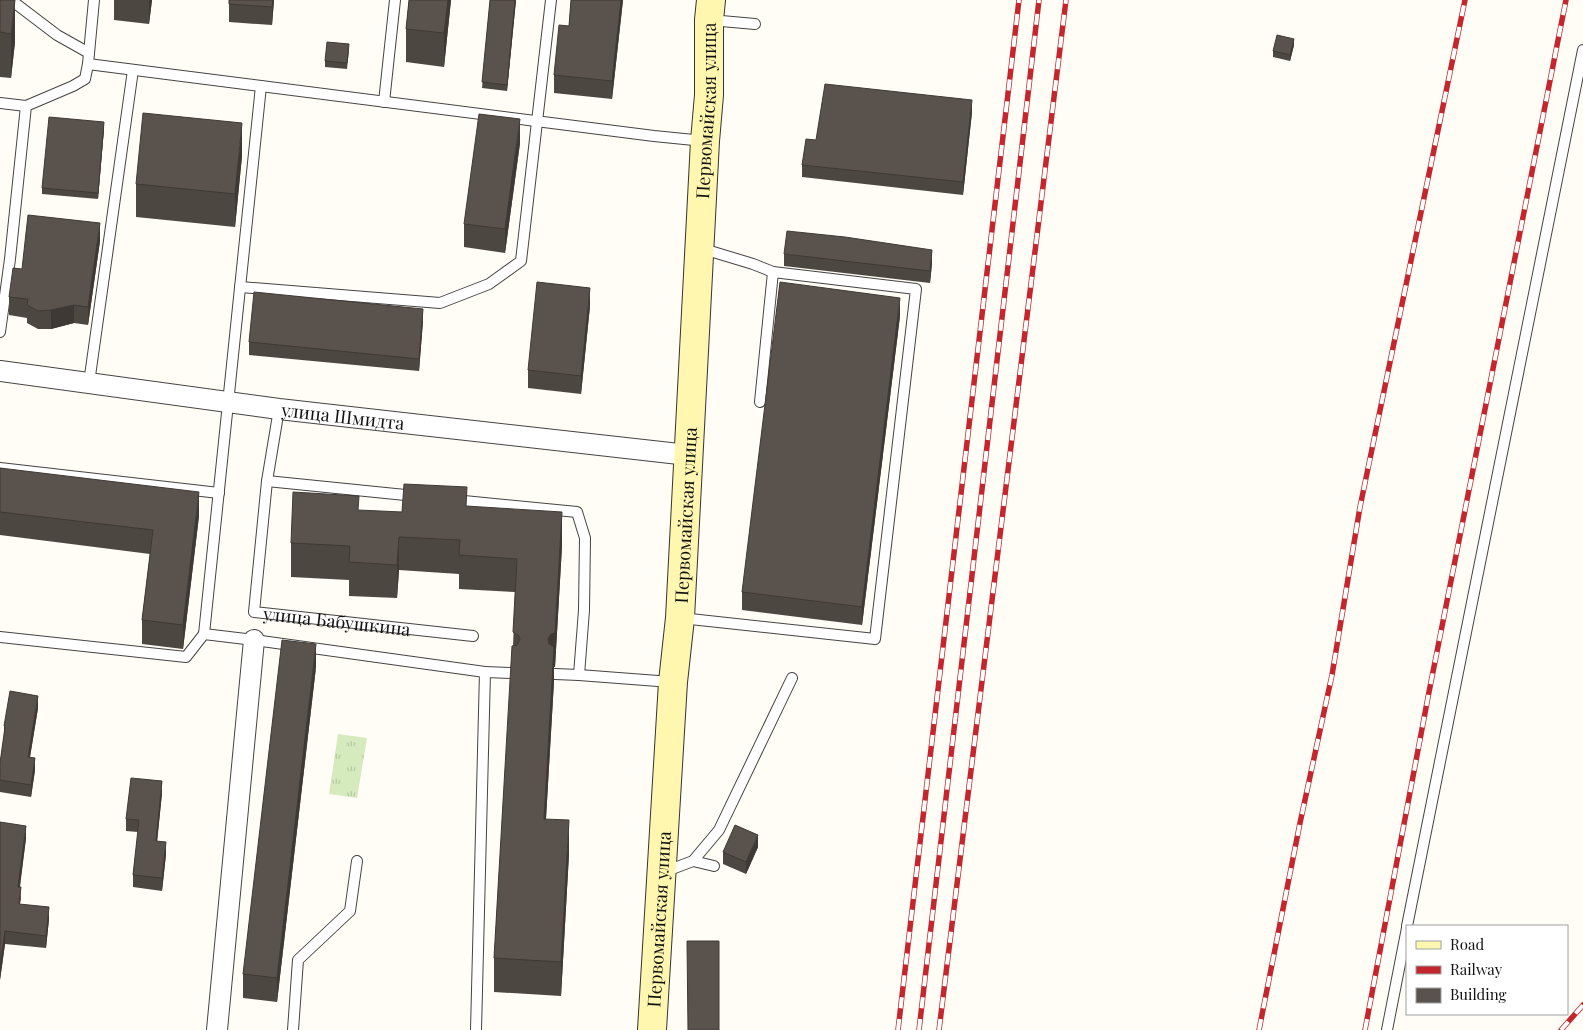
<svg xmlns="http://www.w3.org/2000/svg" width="1583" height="1030" viewBox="0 0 1583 1030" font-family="'Playfair Display',serif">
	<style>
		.park { fill: url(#park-tufts) }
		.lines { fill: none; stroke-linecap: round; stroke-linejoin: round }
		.lane-casing { stroke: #444; stroke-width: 12 }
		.street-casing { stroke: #444; stroke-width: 22 }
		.secondary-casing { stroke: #333; stroke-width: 30 }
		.lane { stroke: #fff; stroke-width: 10 }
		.street { stroke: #fff; stroke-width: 20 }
		.secondary { stroke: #fff6b0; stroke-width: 28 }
		.rail-casing { stroke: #c4262e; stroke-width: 5.5 }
		.rail { stroke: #fff; stroke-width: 4; stroke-dasharray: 11; stroke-linecap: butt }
		.wall { fill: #4d4742 }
		.shaded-wall { fill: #3f3936 }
		.building { fill: #5a524d; stroke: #3f3936 }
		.labels { text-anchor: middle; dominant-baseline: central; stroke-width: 5; stroke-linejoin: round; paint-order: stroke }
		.street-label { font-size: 18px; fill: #111; stroke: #fff }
	</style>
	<defs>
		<pattern id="park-tufts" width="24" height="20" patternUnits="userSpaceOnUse" patternTransform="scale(1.25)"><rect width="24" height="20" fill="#d5ebbd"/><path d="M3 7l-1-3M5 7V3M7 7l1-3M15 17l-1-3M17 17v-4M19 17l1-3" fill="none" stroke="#b6c8a1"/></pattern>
	</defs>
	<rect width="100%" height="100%" fill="#fffdf5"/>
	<path class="park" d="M338 734 367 738 357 798 329 794Z"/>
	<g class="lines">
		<g class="lane-casing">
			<g id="lane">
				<path d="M11 0 57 35 89 53"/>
				<path d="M94 0 88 64 654 136 704 141"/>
				<path d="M710 20 755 24"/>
				<path d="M261 86 204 634 254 640 485 672 476 1030"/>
				<path d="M384 102 395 0"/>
				<path d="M0 103 26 106"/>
				<path d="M240 287 440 303 489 284 521 261 551 0"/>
				<path d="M0 332 10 259 26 106 73 86 85 79 88 64"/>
				<path d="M89 383 133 70"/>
				<path d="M760 402 773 272"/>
				<path id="s1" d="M279 409 267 481 254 612 473 636"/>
				<path d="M0 468 219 493"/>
				<path d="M267 481 415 496"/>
				<path d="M454 500 577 512 585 538 584 610 579 675 671 682"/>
				<path d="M681 618 875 639 916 289 773 272 753 264 700 248"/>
				<path d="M0 637 186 657 204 634"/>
				<path d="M485 672 513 673"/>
				<path d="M555 674 579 675"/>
				<path d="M693 861 714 866"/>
				<path d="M664 872 693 861 719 830 792 678"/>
				<path d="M1407 926 1583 50"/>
				<path d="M293 1030 298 960 350 911 357 861"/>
				<path d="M1387 1030 1407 928"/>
			</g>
		</g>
		<g class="street-casing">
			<g id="street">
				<path id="s2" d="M0 371 279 409 688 455"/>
				<path d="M217 1030 254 640"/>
			</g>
		</g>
		<g class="secondary-casing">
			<g id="secondary">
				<path id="s3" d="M652 1030 673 682 680 618 705 141 709 95V20L711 0"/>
			</g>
		</g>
		<use href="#lane" class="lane"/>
		<use href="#street" class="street"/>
		<use href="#secondary" class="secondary"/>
		<g class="rail-casing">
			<g id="rail">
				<path d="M898 1030 1019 0"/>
				<path d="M919 1030 1039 0"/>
				<path d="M939 1030 1066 0"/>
				<path d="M1259 1030 1300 823 1332 675 1360 507 1465 0"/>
				<path d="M1365 1030 1429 692 1566 0"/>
				<path d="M1561 1030 1583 1005"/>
			</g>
		</g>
		<use href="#rail" class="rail"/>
	</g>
	<g class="wall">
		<path d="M0 0 15 42 11 78 0 77Z"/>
		<path d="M114 0H152L149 24 114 20Z"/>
		<path d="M229 0H274L272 25 229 22Z"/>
		<path d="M409 0H451L444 67 406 62V29Z"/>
		<path d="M490 0H516L507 91 482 88Z"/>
		<path d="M571 0H623L612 99 554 93V75L569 26Z"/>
		<path d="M1294 45 1290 61 1273 57V51Z"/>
		<path d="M349 50 347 69 325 67V61Z"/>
		<path d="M972 112 963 195 802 177V165L816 140Z"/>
		<path d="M104 129 98 199 42 194V188Z"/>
		<path d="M520 143 505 253 464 247V224Z"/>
		<path d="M242 156 235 227 136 217V184Z"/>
		<path d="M100 241 88 325 74 323 51 329H38L27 323V318L9 315V297L22 269Z"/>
		<path d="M784 254 932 263 930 283 784 266Z"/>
		<path d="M590 306 581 394 528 388V370Z"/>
		<path d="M900 316 862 625 742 610V592Z"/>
		<path d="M423 321 419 371 249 355V342Z"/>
		<path d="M0 468 199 516 183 649 142 644V620L150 554 0 535Z"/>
		<path d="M467 506 562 546 555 667H554V681L546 819 569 854 561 996 494 992V958L513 646 515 592 459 589V574L399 570 397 598 349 596V580L291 577V543L402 512Z"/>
		<path d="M316 667 277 1002 243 998V974Z"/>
		<path d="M38 708 30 757 35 770 31 797 0 792V763L4 738V726Z"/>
		<path d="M162 793 157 841 166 854 162 891 133 887V875L138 832 126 831V819Z"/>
		<path d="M0 822 26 838 20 887 21 899 20 904 49 919 46 948 5 944 0 980Z"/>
		<path d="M758 847 746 874 723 864V852Z"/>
	</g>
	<g class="shaded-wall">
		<path d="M15 0V42L11 78V34Z"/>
		<path d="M149 0H152L149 24Z"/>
		<path d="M273 0H274L272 25V7Z"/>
		<path d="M448 0H451L444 67V33Z"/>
		<path d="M515 0H516L507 91V85Z"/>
		<path d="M621 0H623L612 99V81Z"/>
		<path d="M1294 39V45L1290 61V55Z"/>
		<path d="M972 100V112L963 195V182Z"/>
		<path d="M520 119V143L505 253V229Z"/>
		<path d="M104 122V129L98 199V193Z"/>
		<path d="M242 123V156L235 227V194Z"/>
		<path d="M100 223V241L88 325V307Z"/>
		<path d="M932 250V263L930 283V271Z"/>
		<path d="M590 288V306L581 394V376Z"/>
		<path d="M900 298V316L862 625V607Z"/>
		<path d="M74 305V323L51 329V310Z"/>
		<path d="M423 309V321L419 371V359Z"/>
		<path d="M199 492V516L183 649V625Z"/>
		<path d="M562 512V546L555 667H554V681L544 852 548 639Z"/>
		<path d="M399 537V570L397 598V565Z"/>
		<path d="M316 644V667L277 1002V978Z"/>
		<path d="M38 696V708L28 769V757Z"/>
		<path d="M35 758V770L31 797V785Z"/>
		<path d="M162 781V793L156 853V841Z"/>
		<path d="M569 820V854L561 996V962Z"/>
		<path d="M26 826V838L18 899V887Z"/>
		<path d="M758 835V847L746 874V862Z"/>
		<path d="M166 842V854L162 891V878Z"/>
		<path d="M49 907V919L46 948V936Z"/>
		<path d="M5 931V944L0 980V968Z"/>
	</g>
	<g class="building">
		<path d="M0 0H15L11 34 0 32Z"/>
		<path d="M229 0H273L272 7 229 4Z"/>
		<path d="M409 0H448L444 33 406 29Z"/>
		<path d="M490 0H515L507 85 482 82Z"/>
		<path d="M571 0H621L612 81 554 75 559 25 569 26Z"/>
		<path d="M1277 35 1294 39 1290 55 1273 51Z"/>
		<path d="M327 42 349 44 347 63 325 61Z"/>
		<path d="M825 84 972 100 963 182 802 165 806 139 816 140Z"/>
		<path d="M143 113 242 123 235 194 136 184Z"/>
		<path d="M479 114 520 119 505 229 464 224Z"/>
		<path d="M49 117 104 122 98 193 42 188Z"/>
		<path d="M28 215 100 223 88 307 74 305 51 310 38 311 27 305 28 299 9 297 13 268 22 269Z"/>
		<path d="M787 231 845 237 932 250 930 271 784 254Z"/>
		<path d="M537 282 590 288 581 376 528 370Z"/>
		<path d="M780 282 900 298 862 607 742 592Z"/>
		<path d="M254 292 423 309 419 359 249 342Z"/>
		<path d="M0 468 199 492 183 625 142 620 153 530 0 512Z"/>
		<path d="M404 484 467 487 466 506 562 512 555 633 551 634 548 639 549 644 554 647 544 819 569 820 561 962 494 958 512 646 517 645 520 640 519 636 513 632 517 559 459 555 460 540 399 537 397 565 349 562 350 546 291 543 293 492 359 496 358 510 402 512Z"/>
		<path d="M282 640 316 644 277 978 243 974Z"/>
		<path d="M10 691 38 696 28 757 35 758 31 785 0 780V763L5 727 4 726Z"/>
		<path d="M131 778 162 781 156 841 166 842 162 878 133 875 139 820 126 819Z"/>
		<path d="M0 822 26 826 18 887H21L19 904 49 907 46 936 5 931 0 968Z"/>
		<path d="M735 825 758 835 746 862 723 852Z"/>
		<path d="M687 941H719V1030H688Z"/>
	</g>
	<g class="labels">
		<g class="street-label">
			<text stroke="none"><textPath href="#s3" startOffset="921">Первомайская улица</textPath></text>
			<text stroke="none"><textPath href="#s2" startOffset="346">улица Шмидта</textPath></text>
			<text stroke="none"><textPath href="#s3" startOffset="516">Первомайская улица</textPath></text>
			<text stroke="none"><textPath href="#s1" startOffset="288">улица Бабушкина</textPath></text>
			<text stroke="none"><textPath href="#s3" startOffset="111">Первомайская улица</textPath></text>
		</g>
	</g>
	<rect x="1406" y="925" width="162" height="90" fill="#ffffff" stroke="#a0a0a0"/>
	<rect x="1416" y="941" width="25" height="8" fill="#fff6b0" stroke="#a0a0a0"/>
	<text x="1450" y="950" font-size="15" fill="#111111">Road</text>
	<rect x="1416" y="966" width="25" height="8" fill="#c4262e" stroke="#a0a0a0"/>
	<text x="1450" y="975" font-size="15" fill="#111111">Railway</text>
	<rect x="1416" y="988" width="25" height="15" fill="#5a524d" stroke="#a0a0a0"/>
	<text x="1450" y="1000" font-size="15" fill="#111111">Building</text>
</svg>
